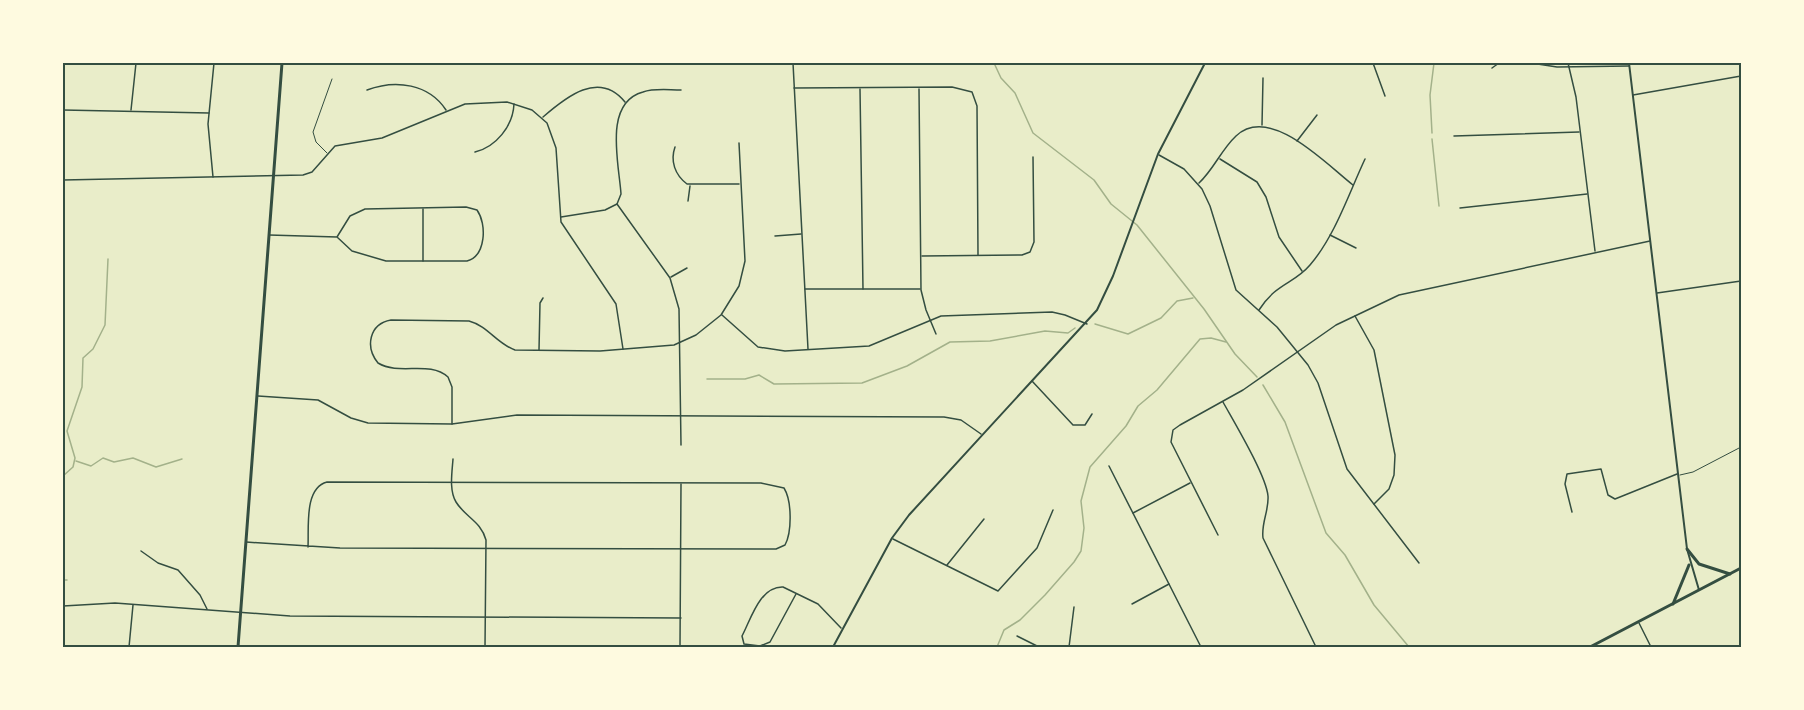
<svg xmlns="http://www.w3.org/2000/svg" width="1804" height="710" viewBox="0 0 1804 710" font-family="'DejaVu Sans',sans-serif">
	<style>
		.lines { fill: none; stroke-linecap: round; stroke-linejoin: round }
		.stream { stroke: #a3b18a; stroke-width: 1.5 }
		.service { stroke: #344e41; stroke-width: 1 }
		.minor { stroke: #344e41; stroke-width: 1.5 }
		.tertiary { stroke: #344e41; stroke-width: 2 }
		.secondary { stroke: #344e41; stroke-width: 2 }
		.primary { stroke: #344e41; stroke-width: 3 }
		.trunk { stroke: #344e41; stroke-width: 3 }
		.neatline { fill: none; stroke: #344e41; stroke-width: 2 }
	</style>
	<rect width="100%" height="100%" fill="#e9edc9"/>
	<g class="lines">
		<g class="stream">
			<path d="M994 63 1001 78 1015 93 1033 133 1094 180 1111 204 1137 225 1204 309 1235 354 1257 377"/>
			<path d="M1432 133 1430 95 1434 63"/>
			<path d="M1432 139 1439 206"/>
			<path d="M1095 324 1128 334 1161 318 1177 301 1193 298"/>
			<path d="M707 379H745L759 375 774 384 862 383 907 366 950 342 990 341 1045 331 1068 333 1075 328"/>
			<path d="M1263 385 1285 422 1326 533 1345 555 1374 605 1409 647"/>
			<path d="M76 461 91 466 103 458 114 462 133 458 156 467 182 459"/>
			<path d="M63 476 73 467 75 458 67 431 82 387 83 358 93 349 105 325 108 259"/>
			<path d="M63 580H67"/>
			<path d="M997 647 1004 630 1020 620 1045 595 1074 562 1081 551 1084 528 1081 501 1090 467 1126 426 1138 406 1157 390 1200 339 1211 338 1226 342"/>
		</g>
		<g class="service">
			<path d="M327 153 316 142 313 132 332 79"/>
			<path d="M1680 475 1693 472 1741 447"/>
		</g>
		<g class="minor">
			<path d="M793 63 808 349"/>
			<path d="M1373 63 1385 96"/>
			<path d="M1531 63 1557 67 1629 66"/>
			<path d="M1568 63 1576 97 1595 251"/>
			<path d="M1492 68 1499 63"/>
			<path d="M794 88 952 87 972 92 977 106 978 255"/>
			<path d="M860 89 863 289"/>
			<path d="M919 89 921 290 926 310 936 334"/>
			<path d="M367 90C396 79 429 84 446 110"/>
			<path d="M1633 95 1741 76"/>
			<path d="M63 110 209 113"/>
			<path d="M131 110 136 63"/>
			<path d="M543 117C566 97 599 70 625 102"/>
			<path d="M1262 125 1263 78"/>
			<path d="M1454 136 1579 132"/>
			<path d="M1297 141 1317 115"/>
			<path d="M675 147C670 161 675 175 687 184H739"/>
			<path d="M475 152C496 147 513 126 514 104"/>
			<path d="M1159 155 1184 169 1202 189 1210 206 1236 290 1277 327 1308 365 1318 383 1347 469 1419 563"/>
			<path d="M1220 159 1257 182 1266 197 1279 237 1302 271"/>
			<path d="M213 177 208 124 214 63"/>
			<path d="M63 180 303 175 312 172 335 146 382 138 465 104 507 102 532 110 547 123 556 148 561 222 616 304 623 349"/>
			<path d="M1199 183C1214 169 1221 150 1236 136 1270 104 1326 164 1353 185"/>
			<path d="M688 201 690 186"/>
			<path d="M617 204 670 278 679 309 681 445"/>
			<path d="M1460 208 1587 194"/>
			<path d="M561 217 605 210 617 204 621 194C619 163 603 103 643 92 654 88 668 90 681 90"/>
			<path d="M269 235 337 237 352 251 386 261H467C486 256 487 224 477 210L466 207 365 209 350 216 337 237"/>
			<path d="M1330 235 1356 248"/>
			<path d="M775 236 801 234"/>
			<path d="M922 256 1022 255 1030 252 1034 242 1033 157"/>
			<path d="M423 261V209"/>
			<path d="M671 277 687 268"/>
			<path d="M805 289H920"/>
			<path d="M1657 293 1741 281"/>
			<path d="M1259 310C1276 283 1294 284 1310 265 1335 236 1349 193 1365 159"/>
			<path d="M722 315 758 347 785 351 869 346 941 316 1052 312 1065 315 1087 324"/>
			<path d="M1355 316 1374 350 1395 455 1394 475 1389 489 1374 504"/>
			<path d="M539 350 540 303 543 298"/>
			<path d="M1032 381 1073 425H1085L1092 414"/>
			<path d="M258 396 318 400 351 418 368 423 452 424 517 415 944 417 961 420 981 434"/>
			<path d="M1223 402C1234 422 1266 475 1268 496 1269 511 1261 523 1263 538L1316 647"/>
			<path d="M452 424V387L448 377C429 360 400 376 378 363 365 347 369 324 391 320L469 321C488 326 497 344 515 350L600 351 674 345 696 335 721 315 739 286 745 261 739 143"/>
			<path d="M453 459C452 473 449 490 456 502 465 517 481 521 486 540L485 647"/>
			<path d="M1109 466 1201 647"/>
			<path d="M1572 512 1565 484 1567 474 1601 469 1608 495 1615 499 1677 474"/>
			<path d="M1133 513 1190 483"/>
			<path d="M1218 535 1171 442 1173 430 1180 425 1243 390 1336 325 1399 295 1650 241"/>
			<path d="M893 539 998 591 1037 548 1053 510"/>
			<path d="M246 542 340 548 776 549 785 545C792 532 792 501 784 488L761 483 327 482C304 488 309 527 308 547"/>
			<path d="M141 551 158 563 178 570 200 595 207 609"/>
			<path d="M947 565 984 519"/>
			<path d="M796 594 770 642 760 646 744 644 742 636C751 619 760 586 783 587L818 604 841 628"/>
			<path d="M1132 604 1169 584"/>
			<path d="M63 606 115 603 290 616 681 618"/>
			<path d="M1639 623 1651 647"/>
			<path d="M1017 636 1039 647"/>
			<path d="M129 647 133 605"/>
			<path d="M680 647 681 484"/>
			<path d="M1069 647 1074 607"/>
		</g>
		<path class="tertiary" d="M1629 63 1687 549 1699 590"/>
		<path class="secondary" d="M833 647 892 538 909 515 1097 310 1113 276 1158 154 1205 63"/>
		<path class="primary" d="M238 647 282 63"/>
		<g class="trunk">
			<path d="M1687 549 1699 564 1730 574"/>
			<path d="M1673 604 1689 565"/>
			<path d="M1590 647 1741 568"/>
		</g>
	</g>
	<rect width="1804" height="710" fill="none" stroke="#fefae0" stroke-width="129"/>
	<rect x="64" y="64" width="1676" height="582" class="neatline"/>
</svg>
